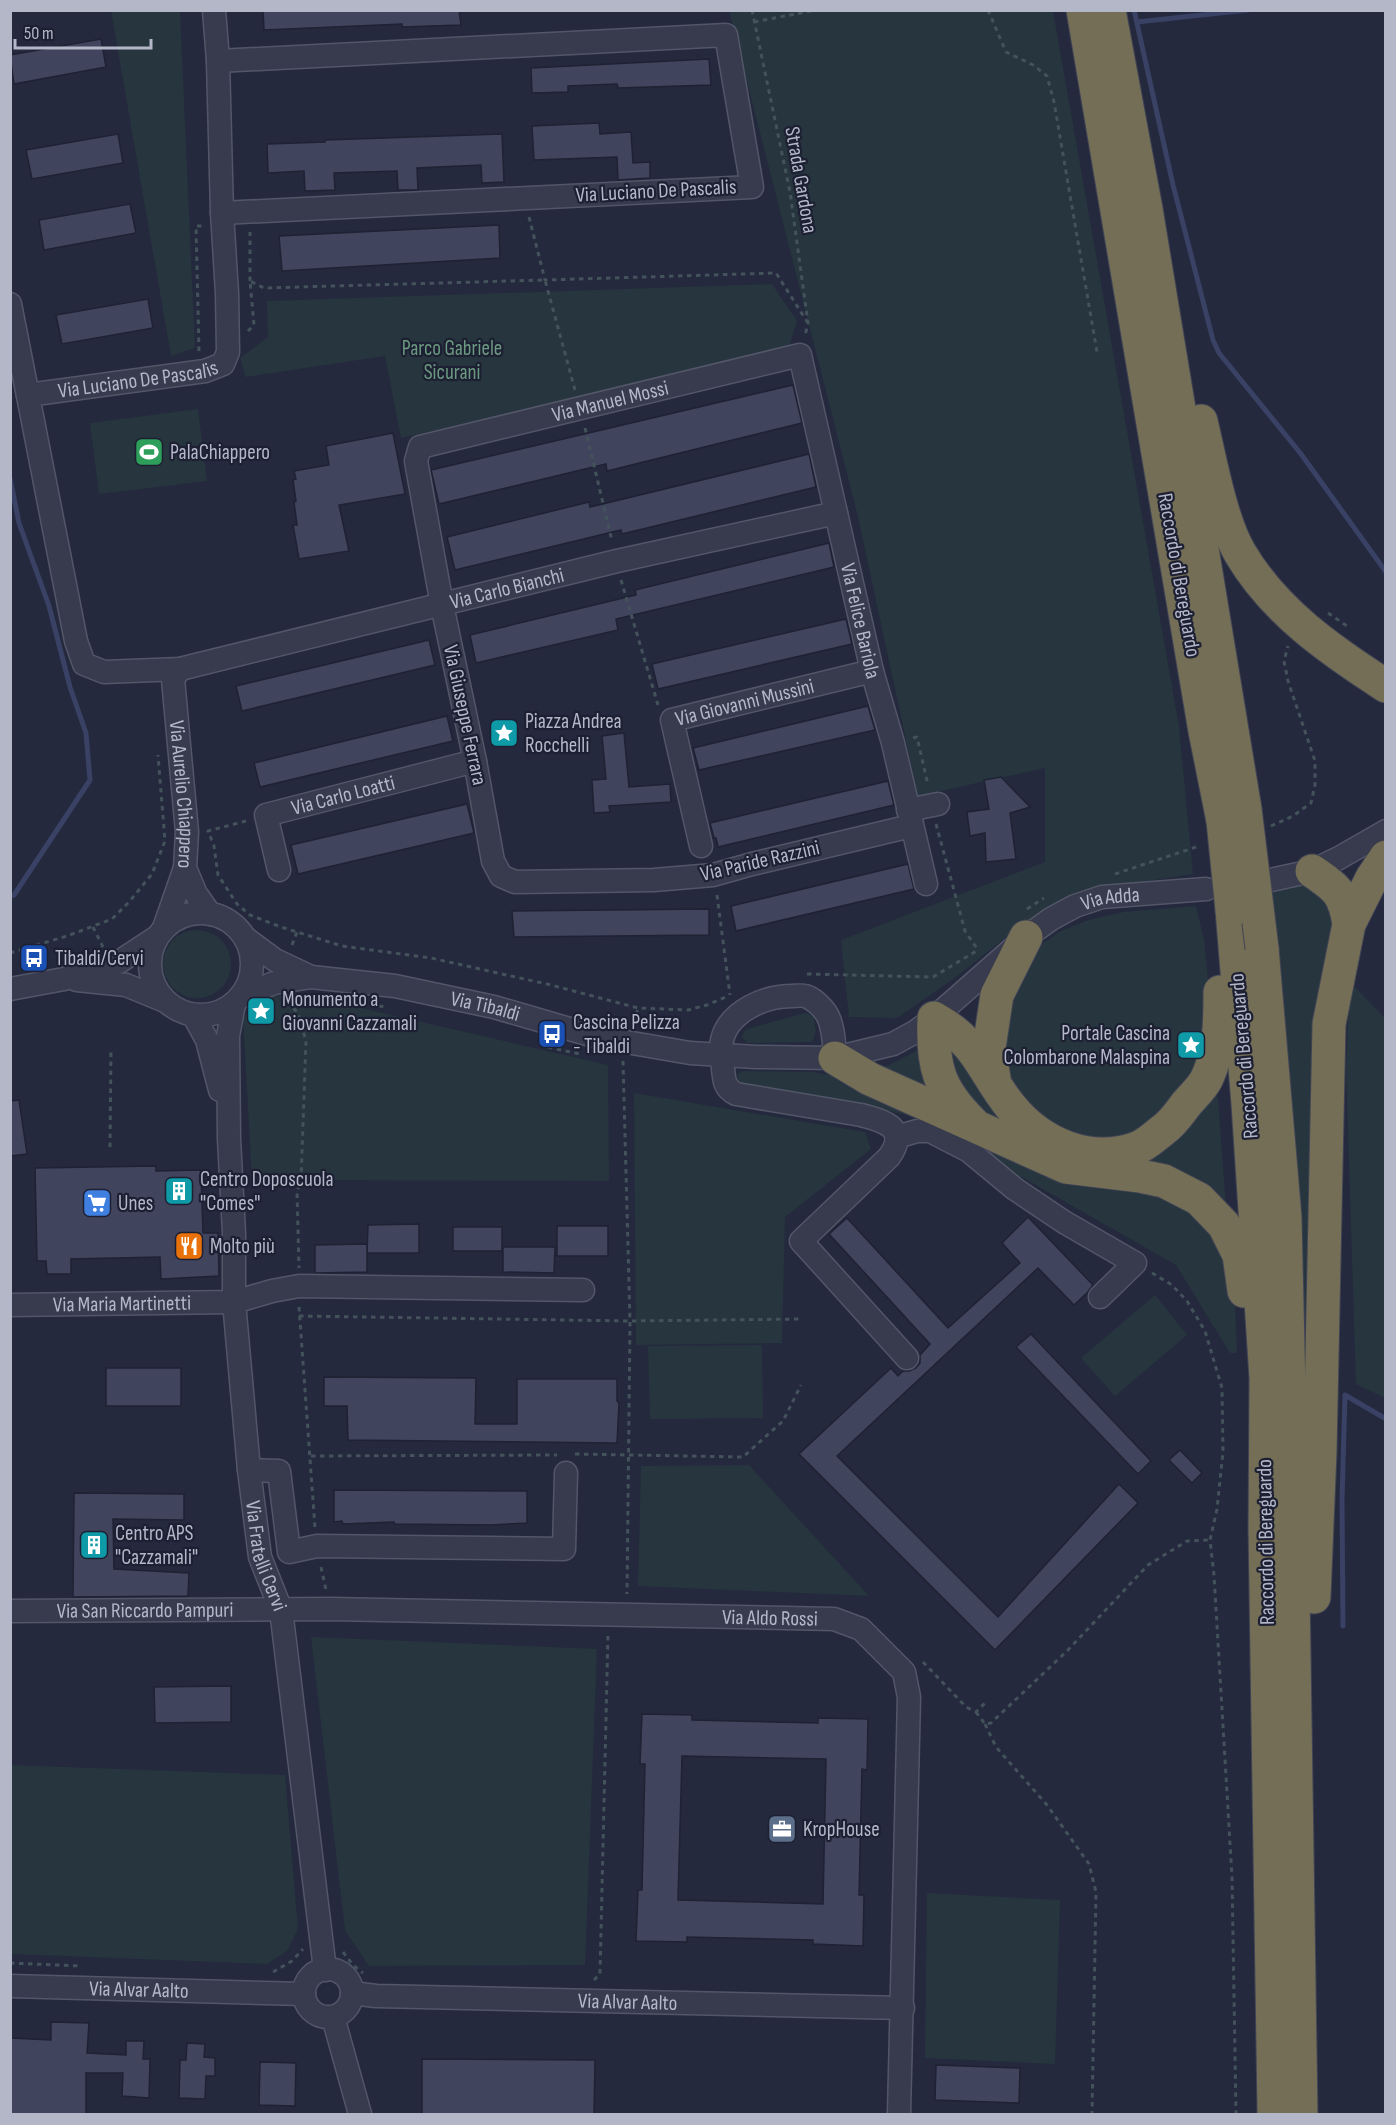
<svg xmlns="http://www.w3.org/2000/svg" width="1396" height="2125" viewBox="0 0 1396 2125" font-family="'Sofia Sans Condensed',sans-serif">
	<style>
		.green { fill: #26353e }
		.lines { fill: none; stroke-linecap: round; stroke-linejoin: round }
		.stream { stroke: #394165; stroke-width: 5 }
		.building { fill: #40455d; stroke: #1f2234; stroke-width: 1.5; fill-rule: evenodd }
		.minor-casing { stroke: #535668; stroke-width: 25 }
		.highway-casing { stroke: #404355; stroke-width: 35 }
		.path { stroke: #44525b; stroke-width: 3; stroke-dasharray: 4.5 4.5; stroke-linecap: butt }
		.minor { stroke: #383b4d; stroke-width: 22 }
		.highway { stroke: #736e55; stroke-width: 33 }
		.highway-bridge-casing { stroke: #404355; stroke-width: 35; stroke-linecap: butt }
		.highway-bridge { stroke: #736e55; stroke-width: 33 }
		.labels { text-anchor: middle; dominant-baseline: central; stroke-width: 4.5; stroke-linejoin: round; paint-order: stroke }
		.street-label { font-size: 21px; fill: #b4b7c8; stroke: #1d2032 }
		.park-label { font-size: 21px; fill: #6b9981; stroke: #1d2032 }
		.poi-label { font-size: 21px; fill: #b4b7c8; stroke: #1d2032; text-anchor: start }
	</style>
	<rect width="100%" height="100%" fill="#24293d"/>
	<g class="green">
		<path d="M111 11H180L195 348 171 356Z"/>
		<path d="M729 11H1053L1179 726 1193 874 1077 892 1020 926 956 977 897 1018 849 1017 841 940 1045 862V768L918 796 858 517Z"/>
		<path d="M772 284 797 321 788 350 401 438 385 356 246 377 240 358 268 337 267 301Z"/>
		<path d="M198 409 207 481 99 494 90 423Z"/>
		<path d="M1312 882 1334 912 1310 1352H1302L1272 892Z"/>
		<path d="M1196 906 1204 939 1213 1029 1199 1074 1134 1138H1061L1003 1082 1001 1006 1035 949 1059 932 1088 920 1123 912Z"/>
		<circle cx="197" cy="964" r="34"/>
		<path d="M1350 982 1385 1018V1398L1356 1384 1346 1069Z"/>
		<path d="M305 995 608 1065 609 1181 252 1180 243 1018 261 996Z"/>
		<path d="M804 1013 809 1014 814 1018 816 1032 812 1042 747 1043 742 1037 744 1031 747 1029Z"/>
		<path d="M944 1038C968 1071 987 1106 1016 1135L958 1094Z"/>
		<path d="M920 1049 934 1093 873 1069 887 1066Z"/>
		<path d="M743 1071 813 1072 836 1076 1059 1178 1087 1186 1111 1185 1141 1187 1191 1210 1209 1230 1231 1269 1235 1305 1237 1353H1230L1176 1265 992 1160 951 1132 906 1115 864 1105 749 1092 738 1083 737 1074Z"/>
		<path d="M634 1093 865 1132 871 1149 785 1217 782 1343 636 1345Z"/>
		<path d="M1215 1095 1218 1098 1226 1207 1134 1159Z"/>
		<path d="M1155 1295 1187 1335 1115 1396 1081 1358Z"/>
		<path d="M762 1345 763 1418 650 1419 648 1346Z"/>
		<path d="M749 1465 869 1596 638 1586 641 1466Z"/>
		<path d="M311 1637 597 1649 585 1965 369 1966 345 1930Z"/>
		<path d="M11 1765 285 1775 298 1929 287 1951 267 1964 11 1954Z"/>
		<path d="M927 1893 1060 1900 1055 2064 925 2058Z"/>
	</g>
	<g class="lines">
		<g class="stream">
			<path d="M1134 10 1173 185 1213 340 1219 353 1301 454 1386 572"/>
			<path d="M1137 22 1248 10"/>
			<path d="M10 478 19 523 49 606 70 687 86 733 90 780 14 895 10 896"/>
			<path d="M1343 1626 1342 1500 1345 1395 1386 1419"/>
		</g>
	</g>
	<g class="building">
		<path d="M263 10H459L461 25 402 27V24L264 30Z"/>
		<path d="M101 39 106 67 14 84 10 55Z"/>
		<path d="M709 59 711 85 618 88 617 84 568 86V92L532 93 531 68Z"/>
		<path d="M599 123 600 134 631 132 633 163 650 162V178L618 180 617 157 534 160 532 126Z"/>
		<path d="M118 134 123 163 32 179 26 150Z"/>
		<path d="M502 134 504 182 482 183 481 165 417 168 418 190H398L397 171 334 173 335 190 305 191 304 171 268 173 267 144 325 142V140Z"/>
		<path d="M130 204 136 233 44 250 39 220Z"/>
		<path d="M499 225 500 258 282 271 279 236Z"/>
		<path d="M148 299 153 328 62 344 56 315Z"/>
		<path d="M793 385 802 423 607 471 606 464 439 504 431 470Z"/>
		<path d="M393 433 405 494 339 505 349 551 299 559 293 525H297L294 502 296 501 293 480 296 479 294 471 329 465 326 446Z"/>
		<path d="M809 454 816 487 622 534 621 530 455 570 447 537 589 502 590 507Z"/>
		<path d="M829 543 834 567 616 619 618 630 476 663 470 635 636 595 635 590Z"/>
		<path d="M846 619 852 644 658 689 652 664Z"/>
		<path d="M429 640 435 665 242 711 236 686Z"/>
		<path d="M868 706 875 730 699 770 693 748Z"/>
		<path d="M447 716 453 741 260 787 254 763Z"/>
		<path d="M624 733 629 787 670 784 671 802 609 806 610 812 594 813 592 780 606 779 602 736Z"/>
		<path d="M1001 777 1030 807 1010 813 1016 859 986 862 985 833 970 836 967 812 989 809 984 780Z"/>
		<path d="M888 781 894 805 718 847 716 838H714L710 823Z"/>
		<path d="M467 804 474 833 298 874 291 845Z"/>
		<path d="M908 864 914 889 736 931 731 906Z"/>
		<path d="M709 909V935L514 937 512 911Z"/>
		<path d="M19 1100 27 1154 10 1156V1101Z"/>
		<path d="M156 1166V1171L201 1170 203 1233H218L219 1276 161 1279 160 1257 71 1259V1274H47L46 1261H37L35 1168Z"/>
		<path d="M1028 1217 1093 1285 1087 1293 1074 1305 1038 1268 837 1456 998 1617 1119 1484 1138 1503 995 1650 799 1454 891 1368 898 1376 903 1371H909L916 1368 920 1363V1355L930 1344 829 1234 847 1218 948 1328 1020 1263 1002 1243Z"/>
		<path d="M419 1224V1253H367L368 1225Z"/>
		<rect x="557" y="1226" width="51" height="30"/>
		<rect x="453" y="1227" width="49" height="24"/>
		<path d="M367 1244V1272L315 1273V1245Z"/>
		<path d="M503 1247H555L554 1273 503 1272Z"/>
		<path d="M1031 1334 1151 1461 1138 1474 1016 1347Z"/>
		<rect x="106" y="1368" width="75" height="38"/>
		<path d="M324 1377 476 1378 475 1424H517V1379H617V1401L619 1403 617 1443 348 1440 347 1406H324Z"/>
		<path d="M1180 1450 1202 1473 1192 1483 1169 1460Z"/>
		<path d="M334 1490 527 1491V1523L491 1525 395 1524 394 1522 343 1524 342 1521 334 1522Z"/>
		<path d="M74 1493 184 1494V1520L113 1519 114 1569 189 1573 188 1596 73 1597Z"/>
		<path d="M231 1686V1722L155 1723 154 1687Z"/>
		<path d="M642 1714 692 1715V1720L818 1723V1718L868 1719 867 1770 862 1769 859 1895H864L863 1946 813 1944V1940L687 1937V1942L636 1941 638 1890H642L645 1764H640ZM682 1756 826 1759 823 1904 678 1900Z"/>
		<path d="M51 2022 89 2023 87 2053 126 2055V2041H144L143 2059H150L149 2098 122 2096 123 2073H86V2115H10V2038L51 2040Z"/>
		<path d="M187 2043 205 2044 204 2057 215 2058V2076H206L205 2099 179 2098 180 2060H186Z"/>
		<path d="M422 2059 595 2060 594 2115H422Z"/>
		<path d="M260 2062 296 2063 295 2106 259 2105Z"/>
		<path d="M936 2065 1020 2068 1019 2103 935 2100Z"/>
	</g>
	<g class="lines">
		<g class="minor-casing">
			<g id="minor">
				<path d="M218 61 726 35 752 187 222 213"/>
				<path id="s1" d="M10 304 76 641 84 664 104 672 180 669 617 561 836 513"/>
				<path id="s2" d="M28 395 205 371 223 364 228 352 227 293 222 213 218 61 214 10"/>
				<path id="s3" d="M180 669 173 679 187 832 185 868 196 894 210 914"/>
				<path d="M908 810 938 804"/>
				<path id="s4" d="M911 826 752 864 713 875 654 880 515 882 501 876 493 861 475 761 442 605 416 461 420 447 800 355 872 671 893 743 926 884"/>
				<path id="s5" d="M701 846 672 720 872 671"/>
				<path id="s6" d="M279 870 266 815 475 761"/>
				<path d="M1266 881 1312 871 1339 858 1386 831"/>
				<circle cx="201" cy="964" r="51"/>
				<path d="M164 928 185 868"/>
				<path d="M245 938 275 960 311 977"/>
				<path d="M77 980 126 985 165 1001"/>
				<path d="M10 989 64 979 119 962 157 937"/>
				<path id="s7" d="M242 996 274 983 311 977 395 986 494 1007 597 1037 690 1053 756 1057 835 1058 893 1044 915 1032 934 1018 1026 937 1051 919 1075 906 1102 897 1206 889"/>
				<path id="s8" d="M234 1004 228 1036 229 1139 234 1233V1302L249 1470 260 1557 281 1610 325 1970"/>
				<path d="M194 1016 207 1040 220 1090"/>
				<path d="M835 1058C834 1045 834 1025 826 1013 822 1007 813 998 805 996 802 995 795 996 792 996 765 996 729 1011 722 1040 720 1049 722 1059 723 1068 724 1080 724 1088 736 1094L861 1115C886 1121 909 1129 889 1157L801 1241 907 1358"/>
				<path d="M897 1137 917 1131H930L969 1151 1015 1189 1064 1222 1135 1263 1100 1297"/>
				<path id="s9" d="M10 1305 234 1302 272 1291 299 1286 583 1290"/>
				<path d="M249 1470 279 1471 289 1552 317 1546 564 1549 566 1473"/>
				<path id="s10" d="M10 1611 331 1609 834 1619 861 1629 904 1672 909 1697 899 2114"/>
				<circle cx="328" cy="1993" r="24"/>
				<path id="s11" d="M10 1986 304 1994"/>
				<path id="s12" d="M352 1993 376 1996 903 2008"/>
				<path d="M333 2017 360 2114"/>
			</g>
		</g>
		<g class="highway-casing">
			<g id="highway">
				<path d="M1083 10 1205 731 1223 821"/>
				<path d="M1109 10 1146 209 1245 809"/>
				<path d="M1201 421C1210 459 1221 521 1240 553 1274 611 1330 650 1386 686"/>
				<path d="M1312 871C1337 888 1344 893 1349 924"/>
				<path d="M1232 910 1248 1104 1266 1378 1265 1529 1274 2114"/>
				<path d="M1262 948 1285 1217 1292 1521 1301 2114"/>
				<path d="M835 1058 870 1079 1066 1167 1140 1176 1164 1181 1199 1199 1224 1225 1239 1255 1244 1291"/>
				<path d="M994 1078 989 1048 997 995 1026 937"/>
				<path d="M973 1123C938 1089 932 1065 934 1018 980 1044 981 1070 1011 1107 1041 1144 1090 1165 1137 1148 1146 1145 1155 1136 1163 1130 1173 1123 1180 1112 1187 1103 1194 1095 1203 1087 1207 1078 1220 1050 1220 1021 1220 992"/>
				<path d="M1314 1597 1320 1452 1329 1024 1349 924 1372 878 1386 857"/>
			</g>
		</g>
		<g class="path">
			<path d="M752 10 790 192 808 323 805 336"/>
			<path d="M988 10 1006 52 1033 65 1047 76 1054 102 1097 352"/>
			<path d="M754 22 816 10"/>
			<path d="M529 217 545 280 776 273 808 323"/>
			<path d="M250 281V232"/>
			<path d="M248 331 254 325 250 281 264 288 545 280 575 390"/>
			<path d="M199 351 196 226H202"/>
			<path d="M585 428 612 541"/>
			<path d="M621 580 658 705"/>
			<path d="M1328 613 1347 626"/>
			<path d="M913 738 917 737 928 785"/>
			<path d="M246 821 208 831 214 846 218 875 237 904 250 915 281 927 342 946 431 958 551 985 638 1008 688 1010 707 1005 726 997"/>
			<path d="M936 824 965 931 978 950"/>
			<path d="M1271 826 1293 816 1311 803 1315 785V761L1288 681 1284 661 1288 646"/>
			<path d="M1115 874 1199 846"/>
			<path d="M717 895 730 995"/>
			<path d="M1027 909 1044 898"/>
			<path d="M93 927 103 947"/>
			<path d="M292 945 297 932"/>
			<path d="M10 953 67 936 112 919 129 902 152 874 165 841 158 755"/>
			<path d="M807 974 933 977 978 950"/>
			<path d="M287 1002 298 1013 306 1041 301 1180 297 1192 299 1268"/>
			<path d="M370 1005 387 1007"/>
			<path d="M633 1023 638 1009"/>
			<path d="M540 1043 547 1047 580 1054"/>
			<path d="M623 1061 630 1321 627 1594"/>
			<path d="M110 1147 111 1050"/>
			<path d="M1152 1273 1172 1285 1187 1301 1205 1331 1222 1388 1223 1452 1217 1509 1210 1540 1214 1575 1232 1877 1236 2114"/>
			<path d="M299 1307 315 1528"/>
			<path d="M299 1316 630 1321 801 1319"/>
			<path d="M575 1454 743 1457 783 1421 801 1385"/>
			<path d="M311 1456 557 1455"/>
			<path d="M321 1567 326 1590"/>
			<path d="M923 1662 966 1707 976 1712 987 1701"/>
			<path d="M976 1712 985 1724 991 1723 1068 1650 1148 1565 1187 1541 1210 1540"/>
			<path d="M985 1724 996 1747 1047 1805 1089 1864 1096 1892 1092 2114"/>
			<path d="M343 1952 353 1965 363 1973"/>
			<path d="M10 1963 81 1966"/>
			<path d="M273 1972 292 1961 303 1949"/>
			<path d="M594 1980 600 1974 608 1633"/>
		</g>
		<use href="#minor" class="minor"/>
		<use href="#highway" class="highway"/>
		<g class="highway-bridge-casing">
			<g id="highway-bridge">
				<path d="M1245 809 1262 948"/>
				<path d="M1223 821 1232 910"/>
			</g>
		</g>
		<use href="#highway-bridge" class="highway-bridge"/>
	</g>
	<defs>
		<g id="stadium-square" transform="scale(1.5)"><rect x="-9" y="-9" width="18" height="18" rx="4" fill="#2e9e5b" stroke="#1d2032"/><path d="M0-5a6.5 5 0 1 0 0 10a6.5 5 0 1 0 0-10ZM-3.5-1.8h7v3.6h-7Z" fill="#fff"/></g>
		<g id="sight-square" transform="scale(1.5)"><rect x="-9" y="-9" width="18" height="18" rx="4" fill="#0f9aa8" stroke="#1d2032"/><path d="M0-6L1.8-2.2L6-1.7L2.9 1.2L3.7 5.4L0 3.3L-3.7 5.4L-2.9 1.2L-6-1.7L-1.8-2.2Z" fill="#fff"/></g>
		<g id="bus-square" transform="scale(1.5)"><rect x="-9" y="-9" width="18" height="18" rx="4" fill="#1a4fb4" stroke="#1d2032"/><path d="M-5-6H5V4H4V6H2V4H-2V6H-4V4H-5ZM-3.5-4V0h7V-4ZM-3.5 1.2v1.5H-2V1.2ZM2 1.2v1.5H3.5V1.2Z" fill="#fff"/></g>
		<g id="building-square" transform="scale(1.5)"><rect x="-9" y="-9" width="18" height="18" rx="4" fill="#0f9aa8" stroke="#1d2032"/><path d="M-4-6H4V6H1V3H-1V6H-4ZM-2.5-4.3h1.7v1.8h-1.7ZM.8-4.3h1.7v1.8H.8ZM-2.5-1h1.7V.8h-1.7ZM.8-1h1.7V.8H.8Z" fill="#fff"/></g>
		<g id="supermarket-square" transform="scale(1.5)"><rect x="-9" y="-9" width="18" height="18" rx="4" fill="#3f7fe0" stroke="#1d2032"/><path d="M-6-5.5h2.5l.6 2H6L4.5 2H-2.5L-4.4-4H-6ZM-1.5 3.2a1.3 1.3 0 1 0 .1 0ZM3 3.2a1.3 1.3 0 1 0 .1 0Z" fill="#fff"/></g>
		<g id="restaurant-square" transform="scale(1.5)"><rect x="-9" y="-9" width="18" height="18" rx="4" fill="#e8710a" stroke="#1d2032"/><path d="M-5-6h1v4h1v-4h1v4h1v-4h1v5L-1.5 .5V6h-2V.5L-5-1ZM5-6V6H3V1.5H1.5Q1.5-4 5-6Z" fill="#fff"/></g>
		<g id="office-square" transform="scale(1.5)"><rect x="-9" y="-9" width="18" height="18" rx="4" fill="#5c6f8a" stroke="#1d2032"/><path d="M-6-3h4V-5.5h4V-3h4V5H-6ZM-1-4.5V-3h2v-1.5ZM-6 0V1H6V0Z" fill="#fff"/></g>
	</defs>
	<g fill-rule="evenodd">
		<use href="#stadium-square" x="149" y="452"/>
		<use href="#sight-square" x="504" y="733"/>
		<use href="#bus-square" x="34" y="958"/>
		<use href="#sight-square" x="261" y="1011"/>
		<use href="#bus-square" x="552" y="1034"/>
		<use href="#sight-square" x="1191" y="1045"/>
		<use href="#building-square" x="179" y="1191"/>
		<use href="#supermarket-square" x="97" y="1203"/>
		<use href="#restaurant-square" x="189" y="1246"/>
		<use href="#building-square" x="94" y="1545"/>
		<use href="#office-square" x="782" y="1829"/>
	</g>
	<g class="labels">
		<g class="street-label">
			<text transform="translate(801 180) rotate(80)">Strada Gardona</text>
			<text transform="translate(656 191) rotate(-3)">Via Luciano De Pascalis</text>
			<text stroke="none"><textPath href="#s2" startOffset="111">Via Luciano De Pascalis</textPath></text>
			<text stroke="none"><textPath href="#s4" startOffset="1052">Via Manuel Mossi</textPath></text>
			<text transform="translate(1179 575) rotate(80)">Raccordo di Bereguardo</text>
			<text stroke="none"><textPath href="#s1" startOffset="802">Via Carlo Bianchi</textPath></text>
			<text stroke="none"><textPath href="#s4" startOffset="1520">Via Felice Bariola</textPath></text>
			<text stroke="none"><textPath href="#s5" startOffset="204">Via Giovanni Mussini</textPath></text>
			<text transform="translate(465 715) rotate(78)">Via Giuseppe Ferrara</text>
			<text stroke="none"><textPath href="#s3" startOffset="128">Via Aurelio Chiappero</textPath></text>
			<text stroke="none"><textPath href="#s6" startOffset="136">Via Carlo Loatti</textPath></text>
			<text transform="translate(760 861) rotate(-13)">Via Paride Razzini</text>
			<text stroke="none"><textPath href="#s7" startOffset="930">Via Adda</textPath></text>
			<text stroke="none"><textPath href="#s7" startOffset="249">Via Tibaldi</textPath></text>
			<text transform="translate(1244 1056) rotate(-95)">Raccordo di Bereguardo</text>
			<text stroke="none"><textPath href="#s9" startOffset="112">Via Maria Martinetti</textPath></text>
			<text transform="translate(1266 1542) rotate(-91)">Raccordo di Bereguardo</text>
			<text stroke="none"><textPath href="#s8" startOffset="555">Via Fratelli Cervi</textPath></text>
			<text stroke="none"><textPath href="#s10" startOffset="135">Via San Riccardo Pampuri</textPath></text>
			<text stroke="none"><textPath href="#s10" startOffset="760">Via Aldo Rossi</textPath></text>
			<text stroke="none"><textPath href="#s11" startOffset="129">Via Alvar Aalto</textPath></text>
			<text stroke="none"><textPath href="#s12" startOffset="276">Via Alvar Aalto</textPath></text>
		</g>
		<g class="park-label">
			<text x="452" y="348">Parco Gabriele<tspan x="452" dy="24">Sicurani</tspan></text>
		</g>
		<g class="poi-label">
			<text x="170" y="452">PalaChiappero</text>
			<text x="525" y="721">Piazza Andrea<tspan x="525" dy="24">Rocchelli</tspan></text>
			<text x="55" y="958">Tibaldi/Cervi</text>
			<text x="282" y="999">Monumento a<tspan x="282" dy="24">Giovanni Cazzamali</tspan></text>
			<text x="573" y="1022">Cascina Pelizza<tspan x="573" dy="24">- Tibaldi</tspan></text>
			<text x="1170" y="1033" text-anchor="end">Portale Cascina<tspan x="1170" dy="24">Colombarone Malaspina</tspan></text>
			<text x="200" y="1179">Centro Doposcuola<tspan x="200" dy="24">"Comes"</tspan></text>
			<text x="118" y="1203">Unes</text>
			<text x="210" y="1246">Molto più</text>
			<text x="115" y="1533">Centro APS<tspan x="115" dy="24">"Cazzamali"</tspan></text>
			<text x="803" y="1829">KropHouse</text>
		</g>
	</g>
	<rect width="1396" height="2125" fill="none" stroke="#b4b7c8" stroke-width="24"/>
	<path d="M15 39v9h136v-9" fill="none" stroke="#b4b7c8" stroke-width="3"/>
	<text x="24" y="39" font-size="18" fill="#b4b7c8" stroke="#1d2032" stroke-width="4.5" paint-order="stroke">50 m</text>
</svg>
